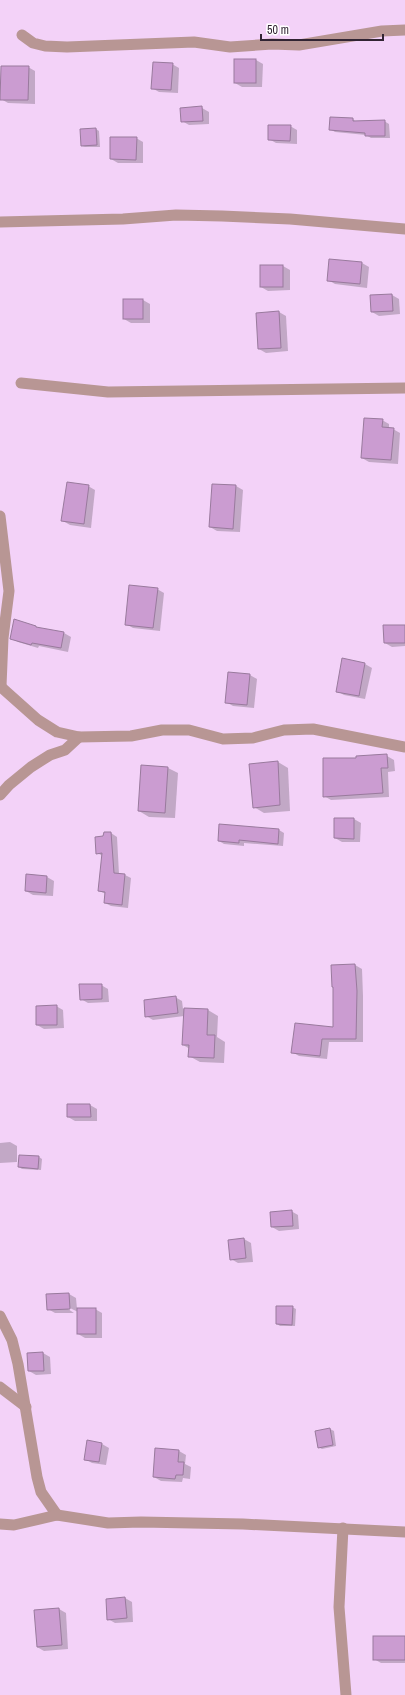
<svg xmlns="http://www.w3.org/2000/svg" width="405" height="1695" viewBox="0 0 405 1695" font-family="'Archivo Narrow',sans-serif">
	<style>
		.shadow { fill: #0003 }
		.building { fill: #cb9cd1; stroke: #997a9d }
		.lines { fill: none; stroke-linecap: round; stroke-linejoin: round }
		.minor { stroke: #b89694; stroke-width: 11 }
	</style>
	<rect width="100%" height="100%" fill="#f3d2f8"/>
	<g class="shadow">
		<path d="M256 60 263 64 262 87H242L235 83Z"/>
		<path d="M172 64 179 68 178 93 159 92 152 88Z"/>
		<path d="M28 67 35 71V104L8 103 1 99Z"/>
		<path d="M202 108 209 112V124L189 125 182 121Z"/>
		<path d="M353 119 356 122 384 121 389 124 390 138H371L366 135 335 132 330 129Z"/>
		<path d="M290 126 297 130V144L276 143 269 139Z"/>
		<path d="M96 129 99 131 100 147H85L82 146Z"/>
		<path d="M136 138 143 142V163H118L111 159Z"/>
		<path d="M330 260 362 263 369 267 367 288 335 284 328 280Z"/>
		<path d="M283 266 290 270V290L268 291 261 287Z"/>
		<path d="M392 295 399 299 400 314 379 316 372 312 371 296Z"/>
		<path d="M143 300 150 304V323H131L124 319Z"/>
		<path d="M279 312 286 316 288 351 266 353 259 349Z"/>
		<path d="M382 420 389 424V429H393L400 433 398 464 369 462 362 458Z"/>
		<path d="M213 485 236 486 243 490 240 532 217 531 210 527Z"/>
		<path d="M88 486 95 490 91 528 70 525 63 521Z"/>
		<path d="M157 589 164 593 160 631 133 628 126 624Z"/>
		<path d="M15 621 40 629 64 633 71 637 68 652 39 646 38 648 18 642 11 638Z"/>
		<path d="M405 626V646L392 647 385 643Z"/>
		<path d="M365 664 372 668 365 699 344 695 337 691Z"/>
		<path d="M250 675 257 679 254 708 233 706 226 702Z"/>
		<path d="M387 756 394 760 395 771 388 772 389 797 331 800 324 796 357 759Z"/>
		<path d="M278 762 288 768 290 811 264 813 254 807Z"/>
		<path d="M168 768 178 773 175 818 149 817 139 811Z"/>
		<path d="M354 819 361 823 360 842H342L335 838Z"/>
		<path d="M279 830 284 833 283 846 244 843V846L224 844 219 841Z"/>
		<path d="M111 833 117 837 119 874 125 875 131 878 128 908 111 906 105 903 106 894 99 891 103 856 97 853 104 837Z"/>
		<path d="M26 875 47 877 54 881 53 896 33 895 26 891Z"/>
		<path d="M355 965 362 969 363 996V1042H329L327 1059 299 1056 292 1052 334 1028V988L333 987Z"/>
		<path d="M101 985 108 989 109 1002 88 1003 81 999Z"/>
		<path d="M175 997 182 1001 183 1009 208 1010 218 1016 217 1037 225 1042 224 1063 200 1062 189 1056 190 1049 183 1045 184 1016 153 1020 146 1016Z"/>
		<path d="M56 1006 63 1010 64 1028 44 1029 37 1025Z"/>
		<path d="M68 1105H90L97 1109V1121H75L68 1117Z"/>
		<path d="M10 1142 17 1146V1162L0 1163V1143Z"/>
		<path d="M20 1156 39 1157 42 1159 41 1170 22 1169 19 1167Z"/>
		<path d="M291 1211 298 1215 299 1229 279 1231 272 1227Z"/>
		<path d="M244 1239 251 1243 253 1262 238 1263 231 1259Z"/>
		<path d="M69 1294 76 1298 77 1309H95L102 1313V1338H85L78 1334V1312L66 1306 65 1307 74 1313H55L48 1309 47 1295Z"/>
		<path d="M292 1307 296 1309 295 1326H280L277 1324Z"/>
		<path d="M43 1353 50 1357 51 1374 36 1375 29 1371 28 1354Z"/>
		<path d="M330 1429 334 1431 336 1446 322 1449 318 1447 316 1432Z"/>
		<path d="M102 1444 109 1448 106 1465 92 1463 85 1459Z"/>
		<path d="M156 1449 179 1451 186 1455 185 1464 191 1467 190 1479 183 1478 182 1482 161 1481 154 1477Z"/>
		<path d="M125 1598 132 1602 133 1622 115 1623 108 1619 107 1600Z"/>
		<path d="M59 1609 66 1613 68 1649 44 1651 37 1647Z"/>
		<path d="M405 1637V1663H381L374 1659Z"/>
	</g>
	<g class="building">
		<rect x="234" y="59" width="22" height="24"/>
		<path d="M153 62 173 63 171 90 151 89Z"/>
		<path d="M1 66H29L28 100H0Z"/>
		<path d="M202 106 203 121 181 122 180 108Z"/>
		<path d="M330 117 353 118V121L385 120V136H365V133L329 130Z"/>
		<path d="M268 125H291L290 141 268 140Z"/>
		<path d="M96 128 97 145 81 146 80 129Z"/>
		<path d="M110 137H137L136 160 110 159Z"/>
		<path d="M329 259 362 262 360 284 327 281Z"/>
		<rect x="260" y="265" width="23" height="22"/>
		<path d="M392 294 393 311 371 312 370 295Z"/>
		<rect x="123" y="299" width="20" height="20"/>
		<path d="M279 311 281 348 258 349 256 313Z"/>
		<path d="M364 418 383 419 382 427 394 428 391 460 361 458Z"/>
		<path d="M67 482 89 485 84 524 61 521Z"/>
		<path d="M212 484 236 485 233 529 209 527Z"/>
		<path d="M129 585 158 588 153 628 125 625Z"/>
		<path d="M14 619 36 626V627L64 632 61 648 32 643 31 645 10 639Z"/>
		<path d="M383 625H405V643H384Z"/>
		<path d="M342 658 365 663 359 696 336 692Z"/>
		<path d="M228 672 250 674 247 705 225 703Z"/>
		<path d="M387 754 388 768H381L383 793 323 797V758H356V756Z"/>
		<path d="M278 761 280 805 253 808 249 764Z"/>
		<path d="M141 765 168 767 165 813 138 811Z"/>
		<path d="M334 818H354V839L334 838Z"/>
		<path d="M219 824 279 829 278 844 239 840V843L218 841Z"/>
		<path d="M104 832H111L114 873 125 874 122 905 104 903 105 892 98 891 102 853 96 854 95 837 103 836Z"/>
		<path d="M26 874 47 876 46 893 25 891Z"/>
		<path d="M355 964 357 991 356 1039H322L320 1056 291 1053 295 1023 333 1027V987H332L331 965Z"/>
		<path d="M79 984H102V999L80 1000Z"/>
		<path d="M176 996 178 1013 145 1017 144 1000Z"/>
		<path d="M57 1005V1025H36V1006Z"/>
		<path d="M184 1008 208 1009 207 1035H215L214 1058 188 1057 189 1045H182Z"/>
		<path d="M67 1104H90L91 1117H67Z"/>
		<path d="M19 1155 39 1156 38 1169 18 1167Z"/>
		<path d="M292 1210 293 1226 271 1227 270 1212Z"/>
		<path d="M244 1238 246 1258 230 1260 228 1240Z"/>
		<path d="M69 1293 70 1309 47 1310 46 1294Z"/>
		<path d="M276 1306H293L292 1325 276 1324Z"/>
		<rect x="77" y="1308" width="19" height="26"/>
		<path d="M43 1352 44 1371H28L27 1353Z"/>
		<path d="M330 1428 333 1445 318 1448 315 1431Z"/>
		<path d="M87 1440 102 1443 99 1462 84 1460Z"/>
		<path d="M155 1448 179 1450 178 1462H184L183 1475H176L175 1479 153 1477Z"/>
		<path d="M125 1597 127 1618 107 1620 106 1599Z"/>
		<path d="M59 1608 62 1645 37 1647 34 1610Z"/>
		<rect x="373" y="1636" width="32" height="24"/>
	</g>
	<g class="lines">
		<g class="minor">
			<path d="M22 35 33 43 45 46 67 47 194 42 230 47 272 44 299 45 382 31 405 30"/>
			<path d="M0 222 123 219 176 215 222 216 290 219 405 229"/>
			<path d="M21 383 108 392 405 388"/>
			<path d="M0 516 9 591 3 638 1 686"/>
			<path d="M0 686 38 720 57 732 79 737 131 736 162 730H189L223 739 253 738 284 730 313 729 405 747"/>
			<path d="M0 795 9 785 31 767 50 755 65 750 79 737"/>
			<path d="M0 1316 12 1340 18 1364 37 1477 41 1492 57 1515"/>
			<path d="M0 1387 26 1407"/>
			<path d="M0 1524 14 1525 57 1515 108 1523 141 1522 243 1524 405 1532"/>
			<path d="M343 1528 339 1607 346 1695"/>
		</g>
	</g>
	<path d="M261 34v6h122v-6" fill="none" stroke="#312433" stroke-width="2"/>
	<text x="267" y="34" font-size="12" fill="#312433" stroke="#ffffff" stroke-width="3" paint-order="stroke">50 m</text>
</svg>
